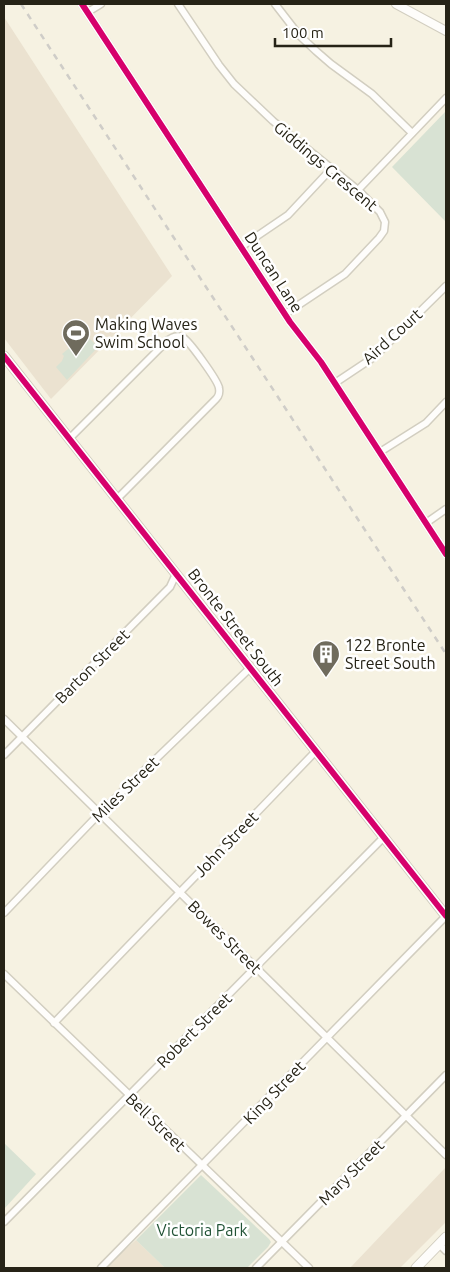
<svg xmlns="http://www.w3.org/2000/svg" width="450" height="1272" viewBox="0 0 450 1272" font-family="Ubuntu,sans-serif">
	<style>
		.commercial { fill: #ebe2d0 }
		.green { fill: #d8e2d3 }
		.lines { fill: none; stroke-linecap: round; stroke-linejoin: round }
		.minor-casing { stroke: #d2cec0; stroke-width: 9 }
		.tertiary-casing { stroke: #d2cec0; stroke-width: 10 }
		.secondary-casing { stroke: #d2cec0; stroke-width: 11 }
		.minor { stroke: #fefdfb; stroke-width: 6 }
		.tertiary { stroke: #fefdfb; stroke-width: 8 }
		.secondary { stroke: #fefdfb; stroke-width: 9 }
		.rail { stroke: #cfcdc8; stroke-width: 2.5; stroke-dasharray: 6 6; stroke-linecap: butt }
		.cycleway-casing { stroke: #fff; stroke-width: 9 }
		.cycleway { stroke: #d6006c; stroke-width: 6 }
		.labels { text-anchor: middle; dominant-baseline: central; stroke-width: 5; stroke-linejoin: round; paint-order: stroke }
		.street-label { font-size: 16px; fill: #262316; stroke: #fff }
		.poi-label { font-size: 16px; fill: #262316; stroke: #fff; text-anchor: start }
		.park-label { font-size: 16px; fill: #205235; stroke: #fff }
	</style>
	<rect width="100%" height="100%" fill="#f6f2e2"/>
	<g class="commercial">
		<path d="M4 17 172 276 51 399 4 338Z"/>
		<path d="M446 1167V1222L400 1268H350Z"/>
		<path d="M136 1240 165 1268H104Z"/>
	</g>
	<g class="green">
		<path d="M446 111V222L392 167Z"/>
		<path d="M85 334 98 347 67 380 56 367 62 361 64 356 62 354 74 344 76 346Z"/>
		<path d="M4 1143 36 1174 4 1209Z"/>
		<path d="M201 1175 269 1239 271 1242 268 1247 247 1268H165L136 1240Z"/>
	</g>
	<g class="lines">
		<g class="minor-casing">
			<g id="minor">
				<path d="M82 4 290 322 321 362 446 554"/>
				<path d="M178 4 219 65 234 84 273 121 358 190 380 212 385 222 384 231 379 238 345 274 285 314"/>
				<path d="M275 4 299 35 316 51 331 64 372 94 412 133"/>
				<path d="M88 12 101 4"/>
				<path d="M358 190 446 98"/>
				<path d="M241 247 288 215 332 168"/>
				<path d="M335 383 374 357 446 286"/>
				<path d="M69 439 168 340C173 337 177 335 182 337 189 340 218 381 219 388 220 393 219 396 216 399L117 499"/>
				<path d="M380 452 426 423 446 402"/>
				<path d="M426 523 446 509"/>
				<path d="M4 719 446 1155"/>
				<path d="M4 755 170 587 176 574"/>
				<path d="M4 913 100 813 250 668"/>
				<path d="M4 974 309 1268"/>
				<path d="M54 1023 316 751"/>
				<path d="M4 1222 384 837"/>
				<path d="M439 1244 446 1251"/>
				<path d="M101 1268 446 916"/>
				<path d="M256 1268 446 1075"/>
			</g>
		</g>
		<g class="tertiary-casing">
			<path id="tertiary" d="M396 4 446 31"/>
		</g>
		<g class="secondary-casing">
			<g id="secondary">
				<path d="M4 356 446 916"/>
				<path d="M416 1268 446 1237"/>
			</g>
		</g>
		<use href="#minor" class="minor"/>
		<use href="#tertiary" class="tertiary"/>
		<use href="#secondary" class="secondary"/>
		<path class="rail" d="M21 4 446 654"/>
		<g class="cycleway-casing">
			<g id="cycleway">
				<path d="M82 4 290 322 321 362 446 554"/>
				<path d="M4 356 446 916"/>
			</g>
		</g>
		<use href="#cycleway" class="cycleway"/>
	</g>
	<defs>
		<g id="stadium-pin" transform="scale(1.4375)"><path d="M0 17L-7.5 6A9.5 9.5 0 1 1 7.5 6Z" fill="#6f6b5d" stroke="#fff"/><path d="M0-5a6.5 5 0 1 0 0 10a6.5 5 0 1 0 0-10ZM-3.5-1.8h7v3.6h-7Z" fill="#fff"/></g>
		<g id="building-pin" transform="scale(1.4375)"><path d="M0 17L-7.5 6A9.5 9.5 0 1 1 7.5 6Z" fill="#6f6b5d" stroke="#fff"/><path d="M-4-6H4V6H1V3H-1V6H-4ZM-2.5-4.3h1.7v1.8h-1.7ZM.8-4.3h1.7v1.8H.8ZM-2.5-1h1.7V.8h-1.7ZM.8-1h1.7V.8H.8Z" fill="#fff"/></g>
	</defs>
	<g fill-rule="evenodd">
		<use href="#stadium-pin" x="76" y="333"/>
		<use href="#building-pin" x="326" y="654"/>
	</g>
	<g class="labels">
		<g class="street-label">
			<text transform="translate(326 166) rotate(40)">Giddings Crescent</text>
			<text transform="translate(274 272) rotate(57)">Duncan Lane</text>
			<text transform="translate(392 336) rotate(-42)">Aird Court</text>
			<text transform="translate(236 627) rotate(52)">Bronte Street South</text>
			<text transform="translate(92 666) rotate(-45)">Barton Street</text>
			<text transform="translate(125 789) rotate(-44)">Miles Street</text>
			<text transform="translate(226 844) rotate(-46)">John Street</text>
			<text transform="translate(225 937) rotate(45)">Bowes Street</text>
			<text transform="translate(194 1030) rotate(-45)">Robert Street</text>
			<text transform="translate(274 1092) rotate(-46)">King Street</text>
			<text transform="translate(156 1122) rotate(44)">Bell Street</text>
			<text transform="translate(351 1172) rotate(-45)">Mary Street</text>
		</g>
		<g class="poi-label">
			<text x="95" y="324">Making Waves<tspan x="95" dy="18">Swim School</tspan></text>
			<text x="345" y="645">122 Bronte<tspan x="345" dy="18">Street South</tspan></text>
		</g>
		<g class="park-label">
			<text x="202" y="1230">Victoria Park</text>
		</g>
	</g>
	<rect width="450" height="1272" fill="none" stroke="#262316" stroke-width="10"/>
	<path d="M275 38v8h116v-8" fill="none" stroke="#262316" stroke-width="2.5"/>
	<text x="282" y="38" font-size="15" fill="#262316" stroke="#ffffff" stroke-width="4" paint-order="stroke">100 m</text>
</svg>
